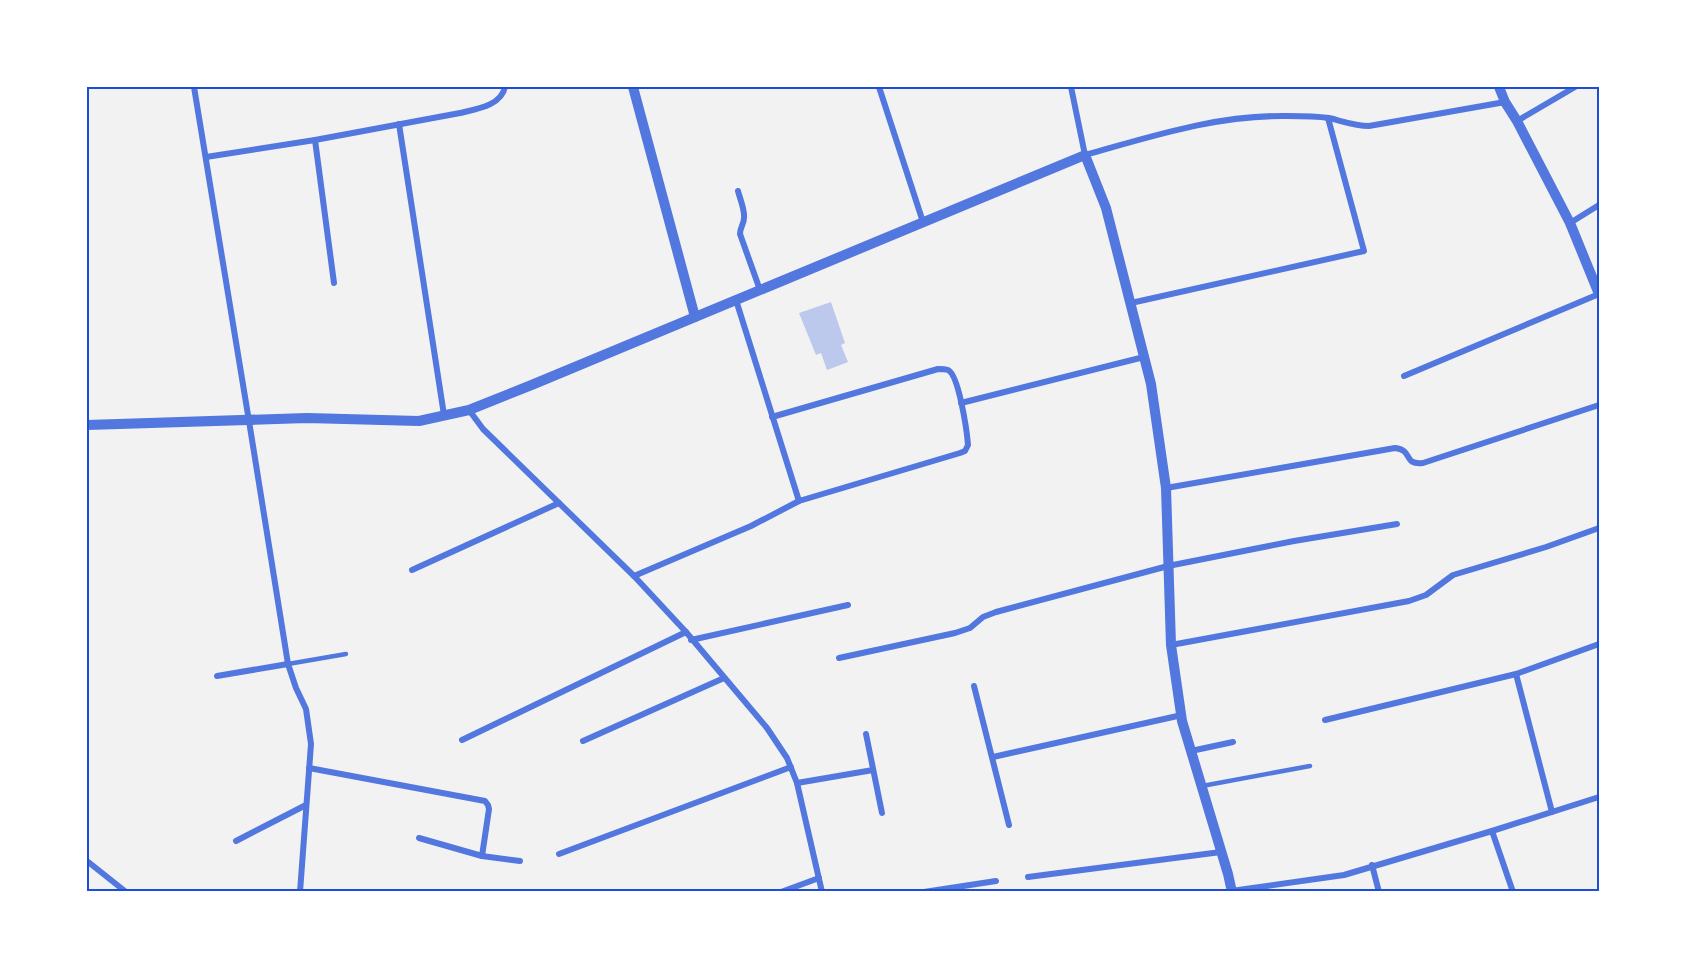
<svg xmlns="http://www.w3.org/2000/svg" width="1686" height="979" viewBox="0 0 1686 979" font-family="'Alegreya Sans',sans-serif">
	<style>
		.building { fill: #bdc9ec }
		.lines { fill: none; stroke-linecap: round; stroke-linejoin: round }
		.service { stroke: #5277de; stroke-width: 4.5 }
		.minor { stroke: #5277de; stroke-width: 6 }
		.tertiary { stroke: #5277de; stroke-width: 10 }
		.neatline { fill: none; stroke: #1d4ed8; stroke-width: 2 }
	</style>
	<rect width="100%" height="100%" fill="#f2f2f2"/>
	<path class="building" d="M831 302 845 343 841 345 848 362 827 370 821 353 816 355 799 313Z"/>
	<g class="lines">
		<g class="service">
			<path d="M288 664 346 654"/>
			<path d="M1202 786 1310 766"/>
		</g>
		<g class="minor">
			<path d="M194 87 249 421 288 664 296 688 306 709 311 744 300 892"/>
			<path d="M879 87 923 222"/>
			<path d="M1071 87 1085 155C1153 136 1216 115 1287 116 1301 116 1315 116 1329 118 1342 121 1355 126 1369 126L1505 102"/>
			<path d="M1517 121 1575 87"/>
			<path d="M399 124 444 415"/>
			<path d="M315 140 334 283"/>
			<path d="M206 157 315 140 460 113C476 109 501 106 505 87"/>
			<path d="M738 191C740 199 745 210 744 218 744 224 740 227 740 234L760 290"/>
			<path d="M1570 223 1599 205"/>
			<path d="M736 300 799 501"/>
			<path d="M1131 303 1364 251 1328 118"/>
			<path d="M1404 376 1599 294"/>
			<path d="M961 403 1144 357"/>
			<path d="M469 410 483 429 634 576 686 632 767 728 787 758 797 783 822 892"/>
			<path d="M1166 488 1395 448C1414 450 1402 465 1423 463L1599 405"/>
			<path d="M412 570 559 503"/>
			<path d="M634 576 751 526 799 501 960 453 965 451 968 445C967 432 959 375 948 370 945 369 941 369 938 369L772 417"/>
			<path d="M691 640 848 605"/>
			<path d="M1171 645 1409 601 1426 595 1453 575 1546 547 1599 528"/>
			<path d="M839 658 955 633 970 628 983 617 996 612 1168 566 1294 541 1397 524"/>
			<path d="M1516 674 1552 812"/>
			<path d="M217 676 288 664"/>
			<path d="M974 686 1009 825"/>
			<path d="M1325 720 1516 674 1599 644"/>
			<path d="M866 734 882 813"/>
			<path d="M462 740 686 632"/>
			<path d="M583 741 724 678"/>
			<path d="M1191 751 1233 742"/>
			<path d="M993 757 1182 715"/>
			<path d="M309 768 485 801 488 805 489 809 482 856"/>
			<path d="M797 783 873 770"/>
			<path d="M1492 831 1513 892"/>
			<path d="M419 838 482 856 520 861"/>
			<path d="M236 841 306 805"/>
			<path d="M559 854 791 767"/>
			<path d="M87 861 126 892"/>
			<path d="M1372 865 1379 892"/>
			<path d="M1028 877 1221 852"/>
			<path d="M1231 891 1344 875 1492 831 1599 797"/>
			<path d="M781 892 819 878"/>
			<path d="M924 892 996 881"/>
		</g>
		<g class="tertiary">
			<path d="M633 87 695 317"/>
			<path d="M1499 87 1505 102 1517 121 1570 223 1599 294"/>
			<path d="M87 425 307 418 419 421 469 410 534 384 1085 155 1106 208 1151 384 1166 488 1171 645 1182 721 1228 874 1232 892"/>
		</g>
	</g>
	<rect width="1686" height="979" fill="none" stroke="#ffffff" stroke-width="177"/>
	<rect x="88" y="88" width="1510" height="802" class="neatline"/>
</svg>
